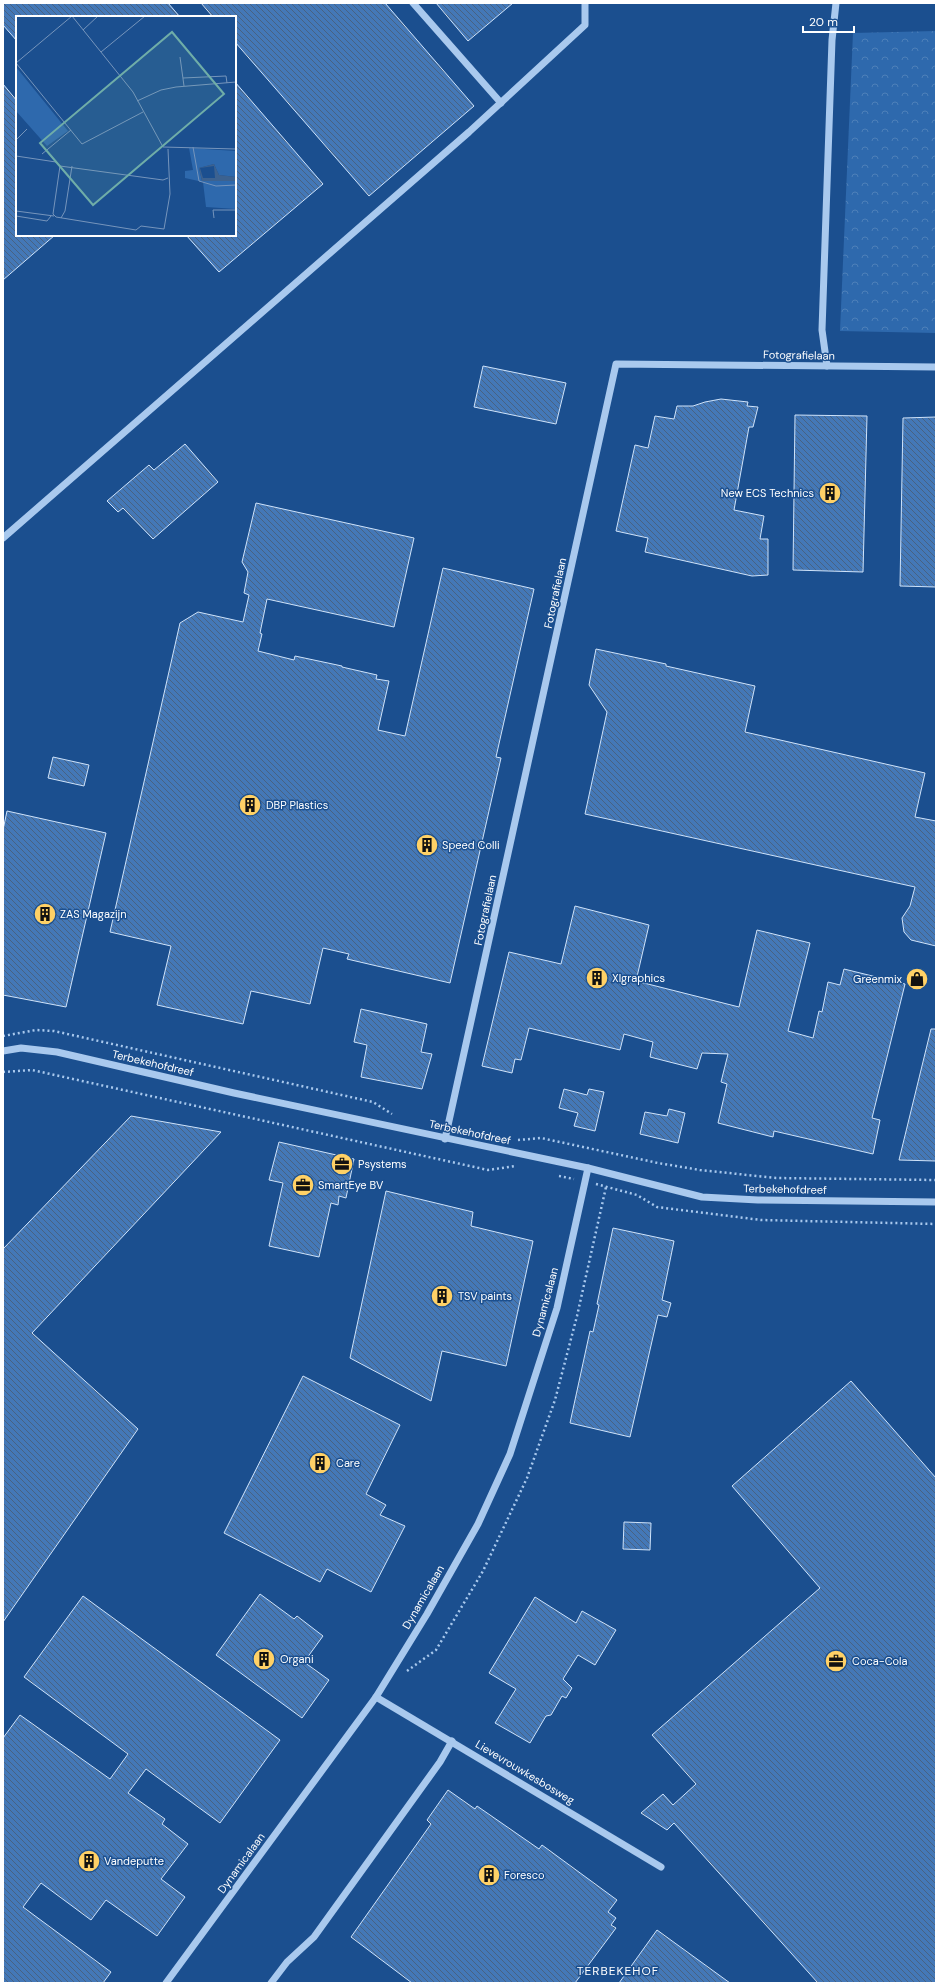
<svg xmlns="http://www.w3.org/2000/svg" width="939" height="1986" viewBox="0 0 939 1986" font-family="'DM Sans',sans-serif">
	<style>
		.forest { fill: url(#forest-crowns) }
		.building { fill: url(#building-back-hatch); stroke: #cfe3fa }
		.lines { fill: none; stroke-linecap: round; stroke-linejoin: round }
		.path { stroke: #a9c9ee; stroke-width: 2.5; stroke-dasharray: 2 3; stroke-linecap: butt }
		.minor { stroke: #a9c9ee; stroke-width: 7 }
		.labels { text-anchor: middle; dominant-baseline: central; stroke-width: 3; stroke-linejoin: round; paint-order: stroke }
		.street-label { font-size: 11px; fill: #fff; stroke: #1b4f8f }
		.poi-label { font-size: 11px; fill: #fff; stroke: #1b4f8f; text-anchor: start }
		.neighbourhood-label { font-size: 12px; letter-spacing: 1px; fill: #fff; stroke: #1b4f8f }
		.inset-road { fill: none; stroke: #7695bc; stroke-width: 1 }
		.view { fill: #6fada8; fill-opacity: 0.15; stroke: #6fada8; stroke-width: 2 }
		.inset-edge { fill: none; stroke: #fff; stroke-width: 2 }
	</style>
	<defs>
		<pattern id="forest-crowns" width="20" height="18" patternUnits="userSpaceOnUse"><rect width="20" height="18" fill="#2e69ad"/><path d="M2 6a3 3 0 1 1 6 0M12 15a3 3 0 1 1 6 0" fill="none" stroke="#4d80b9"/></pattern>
		<pattern id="building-back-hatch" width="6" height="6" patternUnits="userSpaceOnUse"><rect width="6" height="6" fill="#4478b7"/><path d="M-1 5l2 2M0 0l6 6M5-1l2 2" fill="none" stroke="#486282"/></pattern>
	</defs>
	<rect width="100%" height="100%" fill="#1b4f8f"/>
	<path class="forest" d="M936 31V333L840 331 853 33Z"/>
	<g class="building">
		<path d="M3 3H168L180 17H17V41L3 25Z"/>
		<path d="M201 3H385L474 106 369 196 235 42V17H213Z"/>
		<path d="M436 3H513L468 41Z"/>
		<path d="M235 82 323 184 219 272 186 235H235Z"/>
		<path d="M3 84 17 101V235H55L3 280Z"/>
		<path d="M483 366 566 383 556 424 474 407Z"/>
		<path d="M721 399 748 402 747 406 758 407 753 427H749L734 510 764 516 760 539H768V575L752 576 645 552 648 538 616 531 635 445 648 448 655 416 674 419 677 406H693L705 402Z"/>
		<path d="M795 415 867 416 863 572 793 570Z"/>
		<path d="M936 417V587L900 586 903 418Z"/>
		<path d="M185 444 218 482 153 539 123 508 118 512 107 501 149 465 154 470Z"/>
		<path d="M256 503 414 538 394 627 267 599 260 633 262 634 258 651 294 660 295 656 342 666V667L377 675 376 679 389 681 378 730 405 736 443 568 534 589 496 757 501 758 450 983 347 959 349 954 323 948 310 1004 251 991 243 1024 157 1005 171 946 110 932 180 623 198 612 243 622 249 595 244 593 248 572 242 562Z"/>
		<path d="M596 649 666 664V666L755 686 745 732 925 773 915 817 936 821V946L911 940 904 932 902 918 910 906 915 887 585 814 607 712 589 685Z"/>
		<path d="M53 757 89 765 84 786 48 778Z"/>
		<path d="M7 811 106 833 66 1007 3 995V830Z"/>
		<path d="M575 906 649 925 636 981 739 1007 757 930 810 943 788 1031 813 1038 819 1011 822 1012 828 982 840 985 844 969 905 984 872 1118 880 1120 873 1154 774 1131 773 1137 718 1123 727 1084 721 1082 728 1054 702 1053 697 1069 650 1057 653 1042 624 1034 620 1050 529 1028 521 1060 515 1059 512 1073 482 1066 509 952 561 964Z"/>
		<path d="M361 1009 427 1024 421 1052 432 1054 422 1089 361 1077 367 1045 354 1042Z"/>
		<path d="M931 1029H936V1161L899 1160Z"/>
		<path d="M564 1089 587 1095 589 1089 604 1092 595 1131 574 1126 578 1113 559 1108Z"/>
		<path d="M669 1109 685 1113 678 1143 640 1134 645 1112 667 1116Z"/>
		<path d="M131 1116 221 1132 32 1333 138 1429 3 1622V1249Z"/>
		<path d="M279 1142 354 1159 346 1198 339 1196 338 1205 331 1203 319 1257 269 1246 283 1183 269 1180Z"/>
		<path d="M386 1191 473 1212 471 1226 533 1241 506 1366 442 1351 431 1401 350 1358Z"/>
		<path d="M613 1228 674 1241 662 1300 671 1303 667 1317 658 1315 630 1437 570 1423 590 1331 593 1332 599 1305 597 1304Z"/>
		<path d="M303 1376 400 1425 366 1494 386 1505 380 1515 405 1526 371 1592 327 1569 320 1582 224 1533Z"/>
		<path d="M851 1381 936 1478V1983H818L674 1823 667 1830 641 1813 663 1794 673 1805 696 1784 652 1735 820 1588 732 1486Z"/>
		<path d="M624 1522 651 1523 650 1550 623 1549Z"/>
		<path d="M260 1594 294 1619 297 1616 323 1636 304 1662 329 1680 302 1718 216 1655Z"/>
		<path d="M83 1596 280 1740 220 1823 146 1769 128 1793 165 1819 162 1824 188 1844 161 1879 185 1897 157 1936 106 1900 91 1920 41 1883 23 1907 111 1972 103 1983H3V1738L20 1715 110 1779 128 1754 24 1677Z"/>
		<path d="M535 1597 576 1623 582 1611 616 1630 595 1665 578 1655 563 1679 572 1688 566 1698 562 1696 551 1715 546 1716 530 1743 495 1723 516 1689 489 1673Z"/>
		<path d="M448 1790 475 1809 477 1806 539 1849 542 1845 617 1900 608 1912 616 1918 611 1925 616 1928 575 1983H412L351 1937 431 1824 427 1820Z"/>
		<path d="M657 1930 730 1983H619Z"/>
	</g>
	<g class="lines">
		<g class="path">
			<path d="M3 1036 36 1030 54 1031 373 1102 392 1114"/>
			<path d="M3 1072 32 1070 488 1170 515 1166"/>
			<path d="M518 1140 541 1138 658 1163 700 1170 776 1178 936 1180"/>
			<path d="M559 1176 574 1179"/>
			<path d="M596 1184 637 1195 657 1207 761 1220 936 1224"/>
			<path d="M407 1671 436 1650 483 1571 527 1478 555 1400 577 1316 606 1187"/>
		</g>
		<g class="minor">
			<path d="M413 3 501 103"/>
			<path d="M827 366 822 330 832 40 836 3"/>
			<path d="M3 538 469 132 585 25V3"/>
			<path d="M3 1051 21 1048 57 1052 234 1093 588 1168 702 1197 758 1200 936 1202"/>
			<path d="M445 1139 616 364 936 367"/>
			<path d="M376 1697 661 1867"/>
			<path d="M166 1983 376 1697 427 1614 478 1524 510 1454 557 1308 588 1168"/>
			<path d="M271 1983 287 1962 314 1937 440 1762 452 1741"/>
		</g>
	</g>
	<defs>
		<g id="building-disc" transform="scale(1.15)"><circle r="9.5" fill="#ffd166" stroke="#1b4f8f"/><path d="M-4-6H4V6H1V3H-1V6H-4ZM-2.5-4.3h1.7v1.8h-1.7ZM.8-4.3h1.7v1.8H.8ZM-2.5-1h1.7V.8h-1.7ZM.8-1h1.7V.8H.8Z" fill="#111"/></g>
		<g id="shop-disc" transform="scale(1.15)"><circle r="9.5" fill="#ffd166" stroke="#1b4f8f"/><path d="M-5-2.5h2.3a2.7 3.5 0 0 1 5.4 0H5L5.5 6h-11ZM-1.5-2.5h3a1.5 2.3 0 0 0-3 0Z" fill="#111"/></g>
		<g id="office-disc" transform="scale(1.15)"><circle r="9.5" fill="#ffd166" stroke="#1b4f8f"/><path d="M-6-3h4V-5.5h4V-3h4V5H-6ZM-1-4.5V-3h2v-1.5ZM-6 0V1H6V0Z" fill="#111"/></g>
	</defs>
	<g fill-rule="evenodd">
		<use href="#building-disc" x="830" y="493"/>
		<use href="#building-disc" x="250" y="805"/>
		<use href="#building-disc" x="427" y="845"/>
		<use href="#building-disc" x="45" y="914"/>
		<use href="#building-disc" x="597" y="978"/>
		<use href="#shop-disc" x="917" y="979"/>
		<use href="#office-disc" x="342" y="1164"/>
		<use href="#office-disc" x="303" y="1185"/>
		<use href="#building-disc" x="442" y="1296"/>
		<use href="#building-disc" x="320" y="1463"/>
		<use href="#building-disc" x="264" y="1659"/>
		<use href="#office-disc" x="836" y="1661"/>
		<use href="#building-disc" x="89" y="1861"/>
		<use href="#building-disc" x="489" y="1875"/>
	</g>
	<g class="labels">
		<g class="street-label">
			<text transform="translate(799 355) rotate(1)">Fotografielaan</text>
			<text transform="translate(555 593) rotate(-78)">Fotografielaan</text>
			<text transform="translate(485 910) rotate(-78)">Fotografielaan</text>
			<text transform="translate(153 1063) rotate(13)">Terbekehofdreef</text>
			<text transform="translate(470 1132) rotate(12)">Terbekehofdreef</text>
			<text transform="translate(785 1189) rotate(1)">Terbekehofdreef</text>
			<text transform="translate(545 1302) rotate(-75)">Dynamicalaan</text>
			<text transform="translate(423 1597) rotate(-60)">Dynamicalaan</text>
			<text transform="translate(525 1772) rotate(31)">Lievevrouwkesbosweg</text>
			<text transform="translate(241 1863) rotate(-54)">Dynamicalaan</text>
		</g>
		<g class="poi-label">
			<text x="814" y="493" text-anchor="end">New ECS Technics</text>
			<text x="266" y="805">DBP Plastics</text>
			<text x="442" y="845">Speed Colli</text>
			<text x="60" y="914">ZAS Magazijn</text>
			<text x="612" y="978">Xlgraphics</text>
			<text x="902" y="979" text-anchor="end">Greenmix</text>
			<text x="358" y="1164">Psystems</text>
			<text x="318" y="1185">SmartEye BV</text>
			<text x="458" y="1296">TSV paints</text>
			<text x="336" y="1463">Care</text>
			<text x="280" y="1659">Organi</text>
			<text x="852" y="1661">Coca-Cola</text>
			<text x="104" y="1861">Vandeputte</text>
			<text x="504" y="1875">Foresco</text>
		</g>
		<g class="neighbourhood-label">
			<text x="618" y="1971">TERBEKEHOF</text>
		</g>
	</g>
	<g transform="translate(16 16)">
		<rect width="220" height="220" fill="#1b4f8f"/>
		<path d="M0 51 52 115 31 130 0 95ZM173 132 220 135V161L203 159 198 148 183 152 186 165H220V193L190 191 187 166 169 162V155L177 154Z" fill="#2e69ad"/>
		<path d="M198 148 203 159 220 161V165H186L183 152ZM198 150 199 162H187L184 152Z" fill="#3c6290" fill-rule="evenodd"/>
		<path class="inset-road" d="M56 0 117 76 147 131 220 133M67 14 82 0M85 36 129 0M164 41 168 70M0 47 66 128 127 96M0 47 56 0M167 62 210 60 211 67M121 85 145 74 160 71 220 66M0 124 11 113M177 131 183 165 200 170 220 169M26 138 55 114M0 140 40 146 44 150 37 198 40 201 120 214 125 210 148 213 154 178 152 133M44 150 147 164 152 162M0 195 38 200M0 200 31 205 35 200M45 202 49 195 56 150M198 202 197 194H220"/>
		<path class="view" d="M156 16 208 78 77 189 24 127Z"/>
		<rect width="220" height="220" class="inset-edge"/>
	</g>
	<rect width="939" height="1986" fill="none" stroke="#ffffff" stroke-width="8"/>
	<path d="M803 26v6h51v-6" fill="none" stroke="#ffffff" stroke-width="2"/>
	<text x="809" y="26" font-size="12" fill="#ffffff" stroke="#1b4f8f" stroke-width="3" paint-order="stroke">20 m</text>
</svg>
